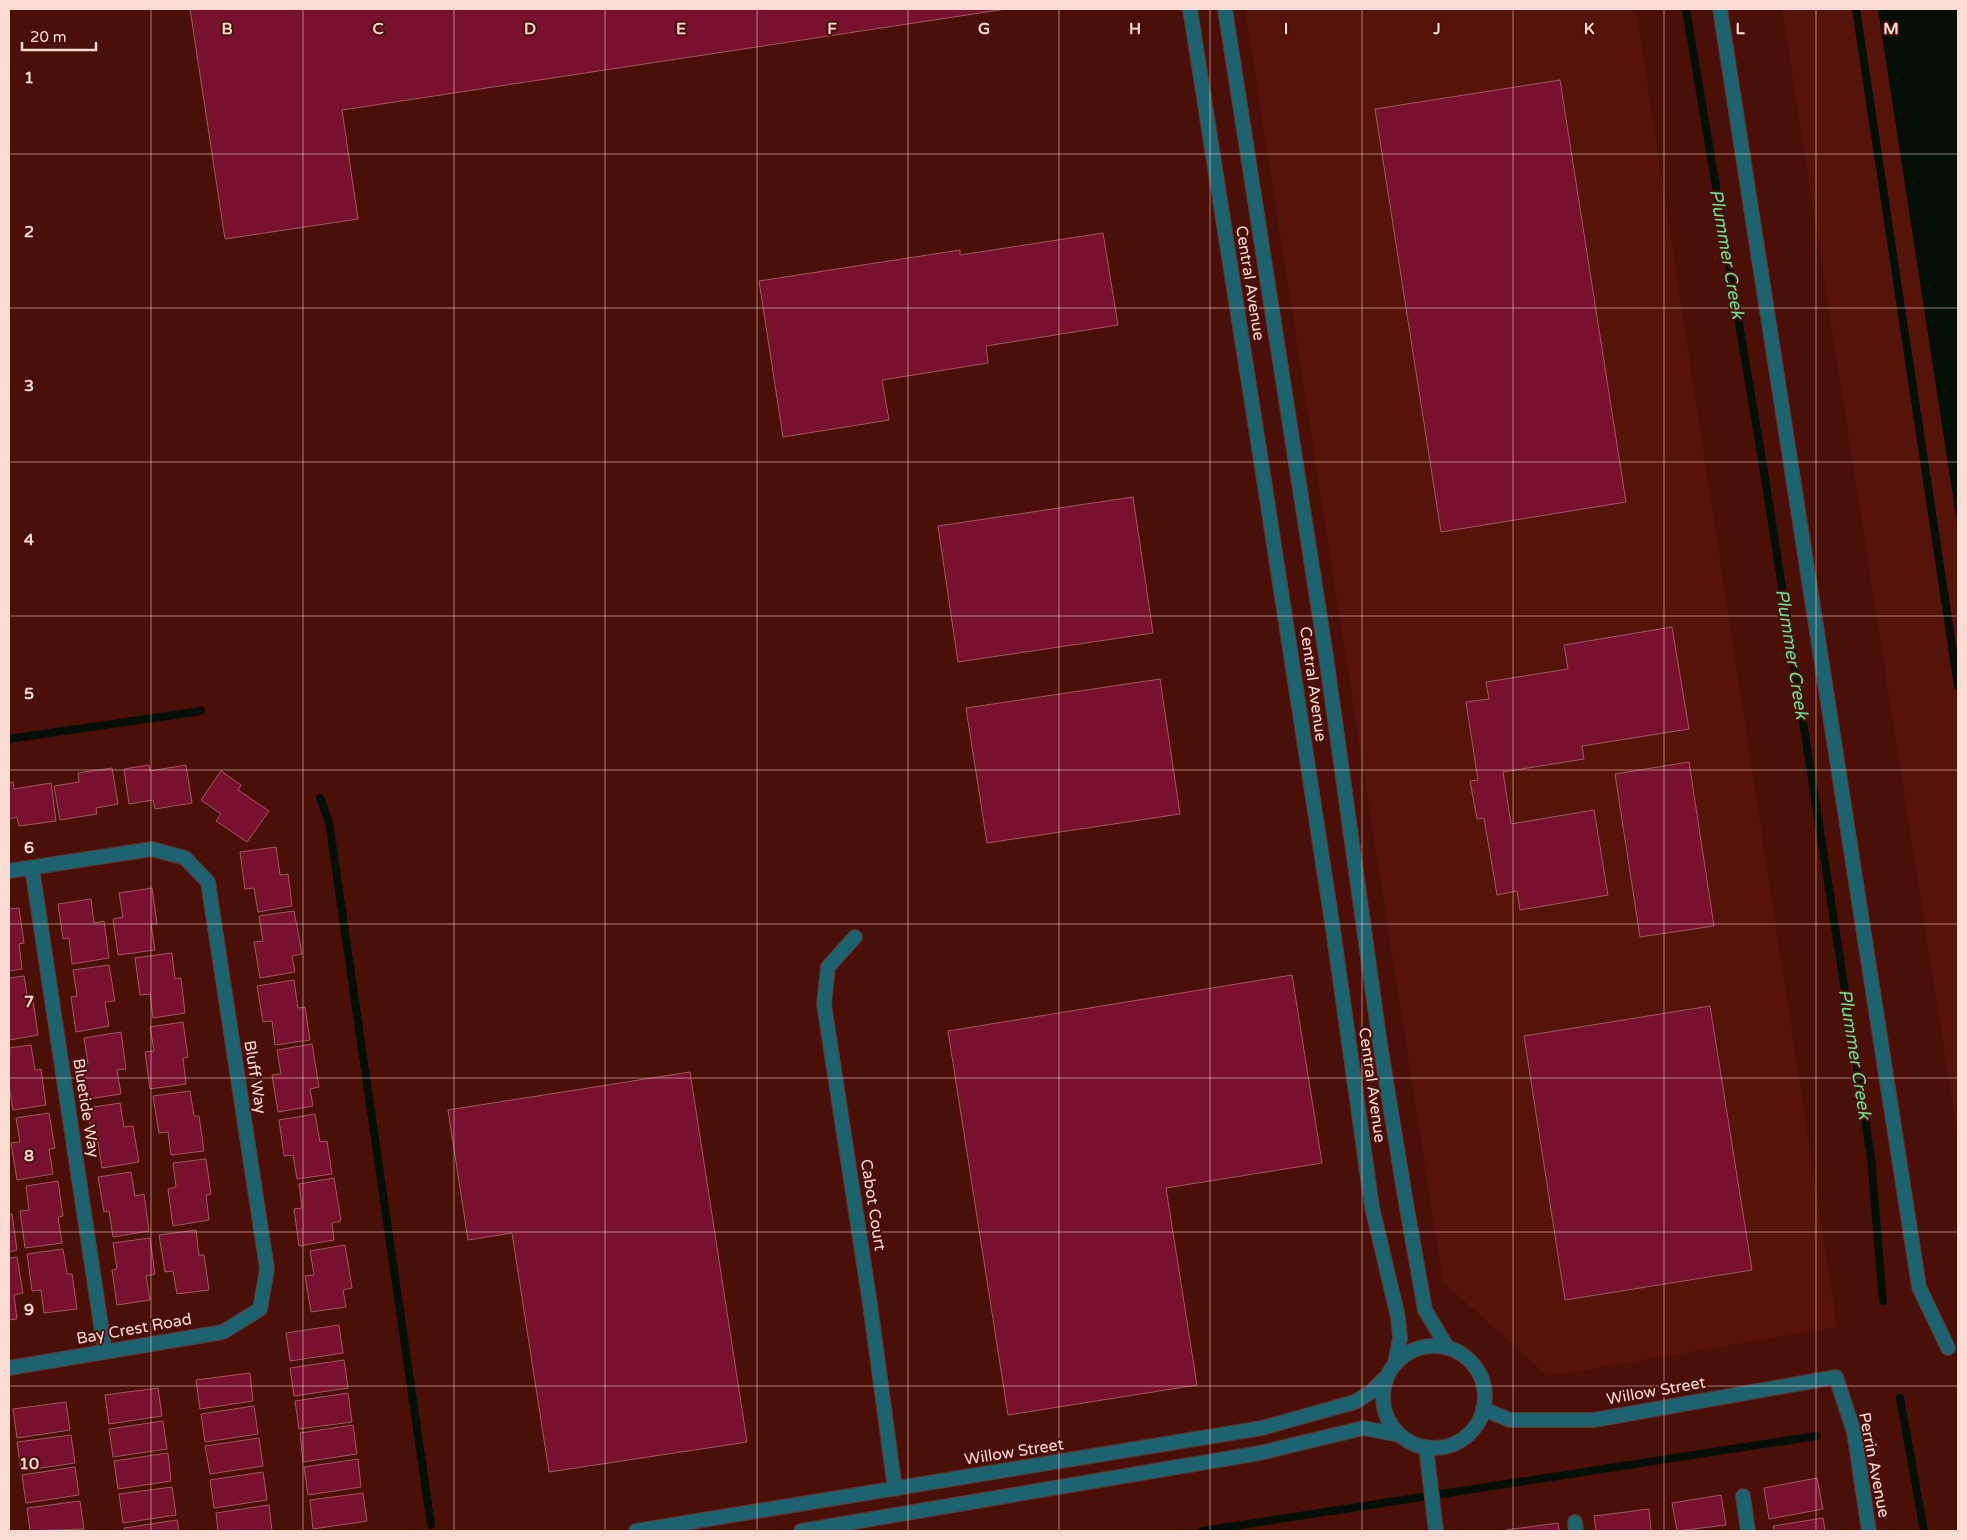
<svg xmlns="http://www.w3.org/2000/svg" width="1967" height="1540" viewBox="0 0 1967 1540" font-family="'Varela Round',sans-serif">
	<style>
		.built { fill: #561309 }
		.water { fill: #041007 }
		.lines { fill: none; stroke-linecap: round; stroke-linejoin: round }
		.stream { stroke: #041007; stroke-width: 8 }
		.building { fill: #77112d; stroke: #9d5962 }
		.minor-casing { stroke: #663028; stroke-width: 16 }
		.tertiary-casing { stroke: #663028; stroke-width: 16 }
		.minor { stroke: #1c626f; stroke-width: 14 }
		.tertiary { stroke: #1c626f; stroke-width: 14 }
		.grid { fill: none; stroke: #fadbd4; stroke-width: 1; stroke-opacity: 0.55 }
		.labels { text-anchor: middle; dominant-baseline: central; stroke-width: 4; stroke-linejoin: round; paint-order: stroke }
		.street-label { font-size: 16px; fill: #fadbd4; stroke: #4a1007 }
		.water-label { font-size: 18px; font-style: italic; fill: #65e48f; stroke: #4a1007 }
		.grid-label { font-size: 16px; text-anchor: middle; font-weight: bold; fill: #fadbd4; stroke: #4a1007; stroke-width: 4; stroke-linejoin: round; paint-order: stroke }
	</style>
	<rect width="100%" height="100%" fill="#4a1007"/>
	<g class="built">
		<path d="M1245 9H1636L1837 1327 1548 1376 1443 1282Z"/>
		<path d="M1782 9H1958V1139Z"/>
	</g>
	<path class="water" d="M1878 9H1958V529Z"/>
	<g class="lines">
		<g class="stream">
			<path d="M1686 9 1765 478 1871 1158 1883 1301"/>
			<path d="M1856 9 1958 686"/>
			<path d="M9 739 201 711"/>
			<path d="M320 798 329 822 431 1525"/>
			<path d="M1900 1398 1924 1531"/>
			<path d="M1202 1531 1816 1436"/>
		</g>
	</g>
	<g class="building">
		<path d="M190 9H1006L342 110 358 219 225 239Z"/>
		<path d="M1560 80 1626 502 1441 532 1375 109Z"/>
		<path d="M1103 233 1118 325 986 346 988 363 882 380 889 420 783 437 759 281 960 250V255Z"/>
		<path d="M1133 497 1153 633 958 662 938 526Z"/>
		<path d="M1672 627 1689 729 1582 746 1584 759 1503 772 1511 824 1594 810 1608 895 1520 910 1517 891 1497 895 1484 818 1477 819 1470 781 1478 780 1466 702 1489 699 1486 682 1568 669 1564 645Z"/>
		<path d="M1160 679 1180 814 987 843 966 708Z"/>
		<path d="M1689 762 1714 926 1640 937 1615 774Z"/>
		<path d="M149 765 150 771 186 765 192 803 155 809 153 800 129 804 124 769Z"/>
		<path d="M112 768 118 804 96 808 97 814 60 820 54 786 79 782 78 773Z"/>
		<path d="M221 771 241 785 238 790 269 811 247 842 216 821 221 814 201 800Z"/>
		<path d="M13 782 14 789 51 783 56 821 19 826 17 817 9 819V783Z"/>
		<path d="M276 847 280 875 288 874 292 906 258 912 254 888 245 889 240 852Z"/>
		<path d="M152 888 157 924H151L155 950 118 955 113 919 123 917 119 893Z"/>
		<path d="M91 899 94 923 104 921 109 958 72 964 69 938 63 939 58 904Z"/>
		<path d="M19 908 24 943 19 944 22 969 9 971V909Z"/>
		<path d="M294 911 302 954 292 956 295 972 260 978 254 942 263 941 259 916Z"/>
		<path d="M172 953 175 979 181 978 185 1013 153 1018 150 994 140 995 135 958Z"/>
		<path d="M109 965 115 1001 105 1002 109 1026 76 1032 71 997 77 996 73 970Z"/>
		<path d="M1292 975 1322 1163 1166 1188 1197 1385 1008 1415 948 1031Z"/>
		<path d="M24 976 28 1001 33 1000 38 1035 9 1040V978Z"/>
		<path d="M294 980 298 1008 305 1007 310 1040 275 1045 272 1021 263 1022 257 986Z"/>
		<path d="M1710 1006 1752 1270 1565 1300 1524 1036Z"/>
		<path d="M183 1022 188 1057 183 1058 186 1084 150 1089 145 1052 154 1051 150 1027Z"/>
		<path d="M121 1032 126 1069 117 1070 121 1094 88 1099 83 1064 88 1063 84 1038Z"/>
		<path d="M312 1044 319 1087 310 1089 313 1106 278 1112 272 1075 281 1074 277 1050Z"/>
		<path d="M31 1045 35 1070 41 1069 46 1105 13 1110 9 1086V1048Z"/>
		<path d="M690 1072 747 1442 549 1472 512 1233 468 1240 448 1110Z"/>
		<path d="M190 1091 194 1116H199L204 1151 171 1155 168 1132 159 1133 153 1096Z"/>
		<path d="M120 1103 124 1127 133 1126 139 1162 102 1168 98 1142 93 1143 87 1108Z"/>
		<path d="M49 1113 55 1148 49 1149 53 1174 17 1180 11 1143 20 1142 16 1118Z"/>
		<path d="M315 1114 320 1142 327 1141 332 1174 297 1179 293 1155 284 1156 279 1120Z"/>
		<path d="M206 1159 211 1194 206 1195 209 1220 173 1226 168 1189 176 1187 173 1163Z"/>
		<path d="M131 1172 135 1196 144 1194 149 1231 113 1237 109 1211 104 1212 98 1177Z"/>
		<path d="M334 1178 341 1221 332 1223 334 1240 299 1246 294 1209 302 1208 299 1184Z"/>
		<path d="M58 1181 63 1216 58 1217 62 1243 25 1248 20 1211 29 1210 26 1186Z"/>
		<path d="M9 1214H12L17 1250 9 1252Z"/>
		<path d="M196 1230 199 1255H204L209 1290 177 1294 173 1271 165 1272 159 1235Z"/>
		<path d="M150 1238 155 1274 146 1276 150 1300 117 1305 112 1270 117 1269 113 1243Z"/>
		<path d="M345 1245 352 1288 343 1290 346 1307 311 1312 305 1276 314 1275 310 1251Z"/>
		<path d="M63 1249 67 1274H72L77 1309 44 1313 41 1290 32 1291 27 1254Z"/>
		<path d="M17 1257 23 1293 14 1295 17 1319 9 1320V1258Z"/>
		<path d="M339 1325 343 1353 290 1361 286 1333Z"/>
		<path d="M344 1360 348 1388 294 1396 290 1368Z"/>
		<path d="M250 1373 253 1401 200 1409 196 1380Z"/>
		<path d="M158 1388 162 1416 109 1424 105 1395Z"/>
		<path d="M348 1393 352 1422 299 1429 295 1401Z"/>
		<path d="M66 1402 70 1430 17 1438 13 1409Z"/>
		<path d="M254 1406 258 1434 205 1442 201 1414Z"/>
		<path d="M163 1421 167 1449 113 1457 109 1429Z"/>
		<path d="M353 1425 357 1454 303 1462 300 1433Z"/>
		<path d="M71 1435 75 1463 21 1471 17 1442Z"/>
		<path d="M259 1438 263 1466 210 1474 205 1446Z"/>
		<path d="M168 1453 171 1481 118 1489 114 1461Z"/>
		<path d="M358 1459 361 1487 308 1495 304 1467Z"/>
		<path d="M75 1467 79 1495 26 1503 22 1475Z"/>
		<path d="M263 1472 267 1500 214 1508 210 1480Z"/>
		<path d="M1817 1478 1823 1509 1769 1519 1764 1488Z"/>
		<path d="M172 1487 176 1515 123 1523 119 1494Z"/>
		<path d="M363 1493 367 1521 313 1529 310 1500Z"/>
		<path d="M1721 1495 1726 1525 1677 1531 1672 1503Z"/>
		<path d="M80 1501 84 1529 30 1531 27 1508Z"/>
		<path d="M269 1505 272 1531H218L216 1513Z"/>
		<path d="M1649 1509 1651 1531H1596L1594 1516Z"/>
		<path d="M1823 1518 1825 1531H1774L1773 1526Z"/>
		<path d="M177 1520 179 1531H125L124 1528Z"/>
		<path d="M1558 1523 1559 1531H1506V1530Z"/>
	</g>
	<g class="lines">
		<g class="minor-casing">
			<g id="minor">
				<path d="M1720 9 1919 1287 1948 1348"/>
				<path d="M32 868 105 1352"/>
				<path d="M9 871 152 849 185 858 208 882 267 1269 260 1309 223 1332 9 1368"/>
				<path d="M855 937 828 967 824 1004 870 1304 895 1489"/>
				<path d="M1483 1409 1510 1420H1594L1836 1377 1854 1432 1869 1531"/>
				<path d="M1426 1447 1436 1531"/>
				<path d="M1743 1496 1748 1531"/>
				<path d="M1575 1522 1576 1531"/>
			</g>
		</g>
		<g class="tertiary-casing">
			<g id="tertiary">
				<path d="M1190 9 1264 480 1333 929 1372 1207 1398 1317 1400 1339 1395 1363"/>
				<path d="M1225 9 1326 656 1380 1044 1406 1203 1425 1310 1447 1347"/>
				<circle cx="1434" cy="1397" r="51"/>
				<path d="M636 1531 1262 1428 1355 1402 1371 1392 1387 1376"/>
				<path d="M801 1531 1260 1453 1363 1428 1400 1435"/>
			</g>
		</g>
		<use href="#minor" class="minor"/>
		<use href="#tertiary" class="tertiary"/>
	</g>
	<path class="grid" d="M151 9V1531M303 9V1531M454 9V1531M605 9V1531M757 9V1531M908 9V1531M1059 9V1531M1210 9V1531M1362 9V1531M1513 9V1531M1664 9V1531M1816 9V1531M9 154H1958M9 308H1958M9 462H1958M9 616H1958M9 770H1958M9 924H1958M9 1078H1958M9 1232H1958M9 1386H1958"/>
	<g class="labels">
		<g class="street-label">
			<text transform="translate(1250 283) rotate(81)">Central Avenue</text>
			<text transform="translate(1313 684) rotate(82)">Central Avenue</text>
			<text transform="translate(255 1077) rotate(81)">Bluff Way</text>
			<text transform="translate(1372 1085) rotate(82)">Central Avenue</text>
			<text transform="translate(86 1108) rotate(81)">Bluetide Way</text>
			<text transform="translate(873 1205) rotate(81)">Cabot Court</text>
			<text transform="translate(134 1329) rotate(-10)">Bay Crest Road</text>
			<text transform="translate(1656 1391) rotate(-10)">Willow Street</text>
			<text transform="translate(1014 1452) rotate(-9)">Willow Street</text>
			<text transform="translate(1874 1465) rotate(79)">Perrin Avenue</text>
		</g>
		<g class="water-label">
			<text transform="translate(1727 254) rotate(80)">Plummer Creek</text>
			<text transform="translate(1792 654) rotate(81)">Plummer Creek</text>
			<text transform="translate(1855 1054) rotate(81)">Plummer Creek</text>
		</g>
	</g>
	<g class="grid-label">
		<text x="227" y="34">B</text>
		<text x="378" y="34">C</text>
		<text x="530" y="34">D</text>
		<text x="681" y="34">E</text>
		<text x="832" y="34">F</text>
		<text x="984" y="34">G</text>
		<text x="1135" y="34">H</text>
		<text x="1286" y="34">I</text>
		<text x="1437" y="34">J</text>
		<text x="1589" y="34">K</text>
		<text x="1740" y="34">L</text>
		<text x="1891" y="34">M</text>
		<text x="29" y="83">1</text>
		<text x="29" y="237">2</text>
		<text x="29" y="391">3</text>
		<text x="29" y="545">4</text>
		<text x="29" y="699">5</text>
		<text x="29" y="853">6</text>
		<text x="29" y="1007">7</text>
		<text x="29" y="1161">8</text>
		<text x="29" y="1315">9</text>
		<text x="29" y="1469">10</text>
	</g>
	<rect width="1967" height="1540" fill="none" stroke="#fadbd4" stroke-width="20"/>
	<path d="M22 42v8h74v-8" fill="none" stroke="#fadbd4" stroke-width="2.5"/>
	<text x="30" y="42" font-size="15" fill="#fadbd4" stroke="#4a1007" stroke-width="4" paint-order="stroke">20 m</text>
</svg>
